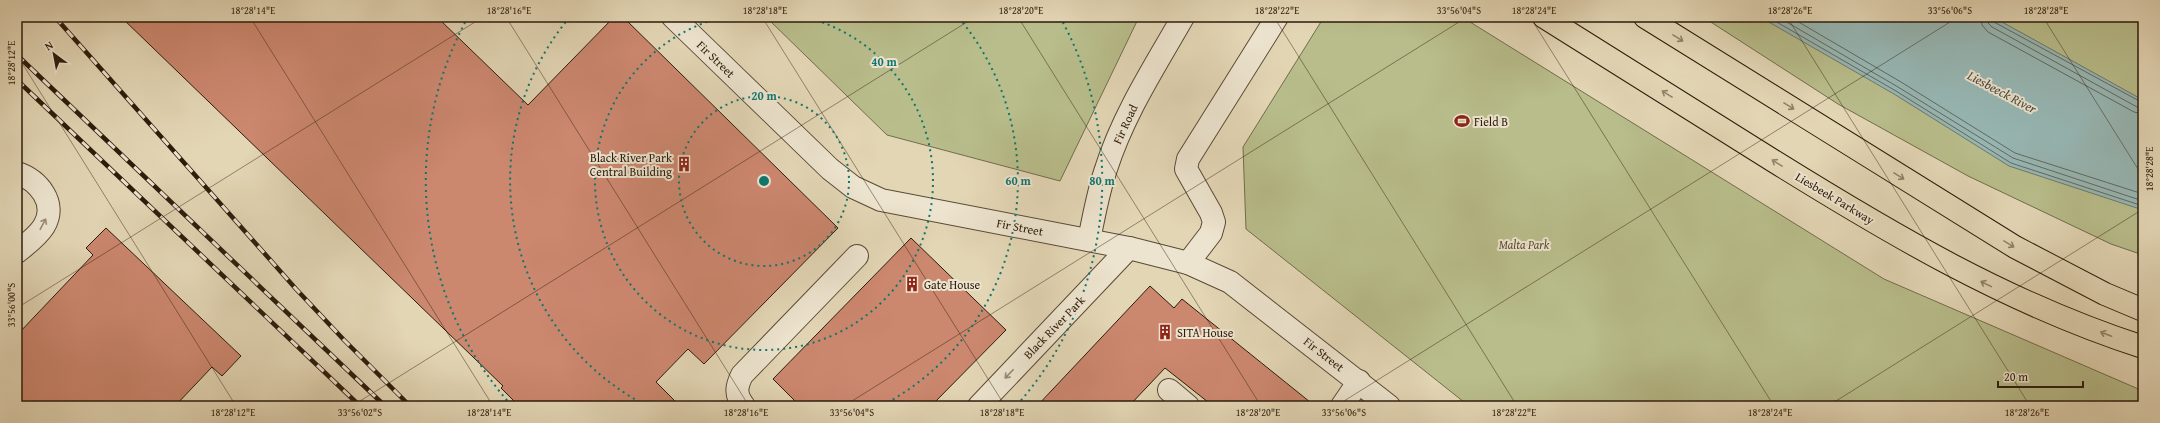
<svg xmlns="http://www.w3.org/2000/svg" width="2160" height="423" viewBox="0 0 2160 423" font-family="'Gentium Book Plus',serif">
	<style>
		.green { fill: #b8bd8b; stroke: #726c4b }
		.water { fill: #97b7b4; stroke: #6c7970 }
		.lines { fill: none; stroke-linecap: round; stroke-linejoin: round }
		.shore { stroke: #626960; stroke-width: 1 }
		.building { fill: #cc876f; stroke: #2c1b0b }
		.minor-casing { stroke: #5a4a36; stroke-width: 24 }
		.major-casing { stroke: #2c1b0b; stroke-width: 24 }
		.minor { stroke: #ede4cf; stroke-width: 22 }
		.major { stroke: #e3d6b5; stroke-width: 22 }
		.rail-casing { stroke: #2c1b0b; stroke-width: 4.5 }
		.rail { stroke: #ede4cf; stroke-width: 3; stroke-dasharray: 9; stroke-linecap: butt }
		.oneway { stroke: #918268 }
		.oneway2 { stroke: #968a77 }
		.ticks { fill: none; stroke: #2c1b0b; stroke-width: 1; stroke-opacity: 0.45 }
		.ring { fill: none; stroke: #0f766e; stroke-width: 2; stroke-dasharray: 2 4 }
		.labels { text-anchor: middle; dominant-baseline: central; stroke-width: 4; stroke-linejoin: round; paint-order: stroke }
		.street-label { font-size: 12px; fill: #2c1b0b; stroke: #ede4cf }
		.poi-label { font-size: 12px; fill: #2c1b0b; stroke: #ede4cf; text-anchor: start }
		.park-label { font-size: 12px; font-style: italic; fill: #564c31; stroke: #ede4cf }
		.water-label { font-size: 13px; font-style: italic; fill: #4c4a3e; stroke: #ede4cf }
		.centre { fill: #0f766e; stroke: #ede4cf; stroke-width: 2 }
		.ring-label { font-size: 12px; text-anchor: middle; font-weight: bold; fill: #0f766e; stroke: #ede4cf; stroke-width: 4; stroke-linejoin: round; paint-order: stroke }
		.neatline { fill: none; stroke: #2c1b0b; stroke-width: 1.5 }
		.ticks-label { font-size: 10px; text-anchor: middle; fill: #2c1b0b }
	</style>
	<rect width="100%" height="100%" fill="#e3d6b5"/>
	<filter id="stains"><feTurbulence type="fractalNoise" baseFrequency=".005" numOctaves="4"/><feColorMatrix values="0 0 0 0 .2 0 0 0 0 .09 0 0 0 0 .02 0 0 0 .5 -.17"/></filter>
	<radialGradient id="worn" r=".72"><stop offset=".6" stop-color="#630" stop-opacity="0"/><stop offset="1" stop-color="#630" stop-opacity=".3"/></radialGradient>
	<g class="green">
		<path d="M766 17H1139L1060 181 887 135Z"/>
		<path d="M1324 17H1462L1884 279 2143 391V406H1469L1246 229 1243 147Z"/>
		<path d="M1703 17H2143V255L2111 244 1968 176 1838 104Z"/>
	</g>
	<path class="water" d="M1760 17H1993L2143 100V210L2009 166 1894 94Z"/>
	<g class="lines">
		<g class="shore">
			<path d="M1768 17 1896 91 2011 163 2143 206"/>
			<path d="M1778 17 1898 87 2013 158 2143 201"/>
			<path d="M1790 17 1901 82 2015 153 2143 194"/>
			<path d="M1981 17 1982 25 1988 32 2134 112 2143 114"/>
			<path d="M1987 17 1988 23 1992 27 2137 107 2143 108"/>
			<path d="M1992 17 1994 22 2143 103"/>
		</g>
	</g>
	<g class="building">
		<path d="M121 17H437L528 105 614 17H623L838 228 704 364 688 349 656 382 680 406H519L501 388 503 386Z"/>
		<path d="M106 228 241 356 222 376 212 367 175 406H17V335L93 255 86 248Z"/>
		<path d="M911 238 1006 330 931 406H800L773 379Z"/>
		<path d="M1150 286 1174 308 1182 299 1315 406H1213L1165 368 1129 406H1037Z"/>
	</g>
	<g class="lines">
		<g class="minor-casing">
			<g id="minor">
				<path d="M673 17 830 169 853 187 881 200 1129 248 1188 263 1230 282 1389 406"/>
				<path d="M17 173C38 180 58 203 44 226 38 236 26 245 17 252"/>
				<path d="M1089 240C1094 216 1098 192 1106 169 1123 115 1155 66 1183 17"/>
				<path d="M1188 263 1211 233 1214 222 1211 213 1186 169 1188 159 1277 17"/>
				<path d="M1169 390 1188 406"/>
				<path d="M744 406C735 395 736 387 742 375L857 256"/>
				<path d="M979 406 1129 248"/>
				<path d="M1342 406 1359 381"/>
			</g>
		</g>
		<g class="major-casing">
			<g id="major">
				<path d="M1544 17C1620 65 1696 112 1772 160 1891 234 2009 304 2143 347"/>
				<path d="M1645 17 2015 247 2105 294 2143 310"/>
			</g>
		</g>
		<use href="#minor" class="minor"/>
		<use href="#major" class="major"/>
		<g class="rail-casing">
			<g id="rail">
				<path d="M55 17 296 289 344 340 410 406"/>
				<path d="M17 55 385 406"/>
				<path d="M17 80 360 406"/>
			</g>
		</g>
		<use href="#rail" class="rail"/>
	</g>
	<defs><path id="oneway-shaft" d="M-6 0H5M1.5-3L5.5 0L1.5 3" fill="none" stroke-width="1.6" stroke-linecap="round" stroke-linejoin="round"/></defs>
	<g class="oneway">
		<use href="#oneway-shaft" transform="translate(1678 38) rotate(32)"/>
		<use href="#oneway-shaft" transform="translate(1667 94) rotate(-148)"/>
		<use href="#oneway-shaft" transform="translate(1789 106) rotate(32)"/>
		<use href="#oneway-shaft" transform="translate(1777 163) rotate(-148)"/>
		<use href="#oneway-shaft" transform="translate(1899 176) rotate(32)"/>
		<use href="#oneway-shaft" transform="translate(2009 244) rotate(31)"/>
		<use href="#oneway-shaft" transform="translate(1986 284) rotate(-154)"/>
		<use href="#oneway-shaft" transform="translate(2106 334) rotate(-159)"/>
	</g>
	<g class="oneway2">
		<use href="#oneway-shaft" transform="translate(43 224) rotate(-62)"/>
		<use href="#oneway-shaft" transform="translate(1009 374) rotate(134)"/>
	</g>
	<path class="ticks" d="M250 17 493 406M506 17 749 406M762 17 1005 406M1018 17 1261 406M1274 17 1517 406M1530 17 1774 406M1787 17 2030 406M2043 17 2143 177M17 55 236 406M17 308 483 17M352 406 975 17M844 406 1467 17M1336 406 1958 17M1828 406 2143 209"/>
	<g class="ring">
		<circle cx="764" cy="181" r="85"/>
		<path d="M805 17A169 169 0 1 1 723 17"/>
		<path d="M645 405A254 254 0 0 1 569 18M959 18A254 254 0 0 1 883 405"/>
		<path d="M511 405A338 338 0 0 1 468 17M1060 17A338 338 0 0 1 1017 405"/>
	</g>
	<defs>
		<g id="stadium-bare" transform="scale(1.2)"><path d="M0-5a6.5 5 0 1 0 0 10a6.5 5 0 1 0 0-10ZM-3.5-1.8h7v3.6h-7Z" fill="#8f2418" stroke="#ede4cf" stroke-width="2.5" paint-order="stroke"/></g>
		<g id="building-bare" transform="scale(1.2)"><path d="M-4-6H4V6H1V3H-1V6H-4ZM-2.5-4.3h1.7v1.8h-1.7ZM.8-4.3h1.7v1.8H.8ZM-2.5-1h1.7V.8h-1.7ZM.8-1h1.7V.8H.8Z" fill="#8f2418" stroke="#ede4cf" stroke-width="2.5" paint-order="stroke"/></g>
	</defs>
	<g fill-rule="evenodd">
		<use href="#stadium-bare" x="1462" y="121"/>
		<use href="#building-bare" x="684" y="164"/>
		<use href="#building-bare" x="912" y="284"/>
		<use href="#building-bare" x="1165" y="332"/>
	</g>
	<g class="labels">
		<g class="street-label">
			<text transform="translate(716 59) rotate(44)">Fir Street</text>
			<text transform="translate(1125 124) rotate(-65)">Fir Road</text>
			<text transform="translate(1835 198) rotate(31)">Liesbeek Parkway</text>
			<text transform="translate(1020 227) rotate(11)">Fir Street</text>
			<text transform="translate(1054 327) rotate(-46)">Black River Park</text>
			<text transform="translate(1324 354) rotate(38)">Fir Street</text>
		</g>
		<g class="poi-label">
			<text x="1474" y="121">Field B</text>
			<text x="672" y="157" text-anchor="end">Black River Park<tspan x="672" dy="14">Central Building</tspan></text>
			<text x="924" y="284">Gate House</text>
			<text x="1177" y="332">SITA House</text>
		</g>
		<g class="park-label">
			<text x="1524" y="244">Malta Park</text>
		</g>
		<g class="water-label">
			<text transform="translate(2002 92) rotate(28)">Liesbeeck River</text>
		</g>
	</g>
	<circle cx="764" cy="181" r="6" class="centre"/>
	<g class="ring-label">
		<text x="884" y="66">40 m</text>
		<text x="764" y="100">20 m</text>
		<text x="1018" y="185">60 m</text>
		<text x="1102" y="185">80 m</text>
	</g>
	<rect width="2160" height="423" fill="none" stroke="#e3d6b5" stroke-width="44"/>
	<g transform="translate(54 54) rotate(328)" stroke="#ede4cf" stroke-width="3" paint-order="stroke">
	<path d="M0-3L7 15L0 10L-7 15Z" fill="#2c1b0b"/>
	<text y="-6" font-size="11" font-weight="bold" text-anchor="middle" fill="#2c1b0b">N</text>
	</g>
	<path d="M1998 381v6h85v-6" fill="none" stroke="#2c1b0b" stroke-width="2"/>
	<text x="2004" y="381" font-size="12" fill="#2c1b0b" stroke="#ede4cf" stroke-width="3" paint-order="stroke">20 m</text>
	<rect x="22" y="22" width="2116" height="379" class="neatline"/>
	<g class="ticks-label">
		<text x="253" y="14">18°28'14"E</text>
		<text x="509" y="14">18°28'16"E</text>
		<text x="765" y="14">18°28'18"E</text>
		<text x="1021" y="14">18°28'20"E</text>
		<text x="1277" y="14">18°28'22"E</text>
		<text x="1459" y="14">33°56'04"S</text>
		<text x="1534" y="14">18°28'24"E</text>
		<text x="1790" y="14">18°28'26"E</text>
		<text x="1950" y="14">33°56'06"S</text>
		<text x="2046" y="14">18°28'28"E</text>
		<text transform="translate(11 63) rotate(-90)" y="4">18°28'12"E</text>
		<text transform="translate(2149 169) rotate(-90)" y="4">18°28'28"E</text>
		<text transform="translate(11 305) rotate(-90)" y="4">33°56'00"S</text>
		<text x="233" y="416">18°28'12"E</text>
		<text x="360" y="416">33°56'02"S</text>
		<text x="489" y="416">18°28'14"E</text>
		<text x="746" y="416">18°28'16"E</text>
		<text x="852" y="416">33°56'04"S</text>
		<text x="1002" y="416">18°28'18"E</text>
		<text x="1258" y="416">18°28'20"E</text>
		<text x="1344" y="416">33°56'06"S</text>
		<text x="1514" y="416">18°28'22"E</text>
		<text x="1770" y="416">18°28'24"E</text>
		<text x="2027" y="416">18°28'26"E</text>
	</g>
	<rect width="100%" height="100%" filter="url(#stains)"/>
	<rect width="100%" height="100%" fill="url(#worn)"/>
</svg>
